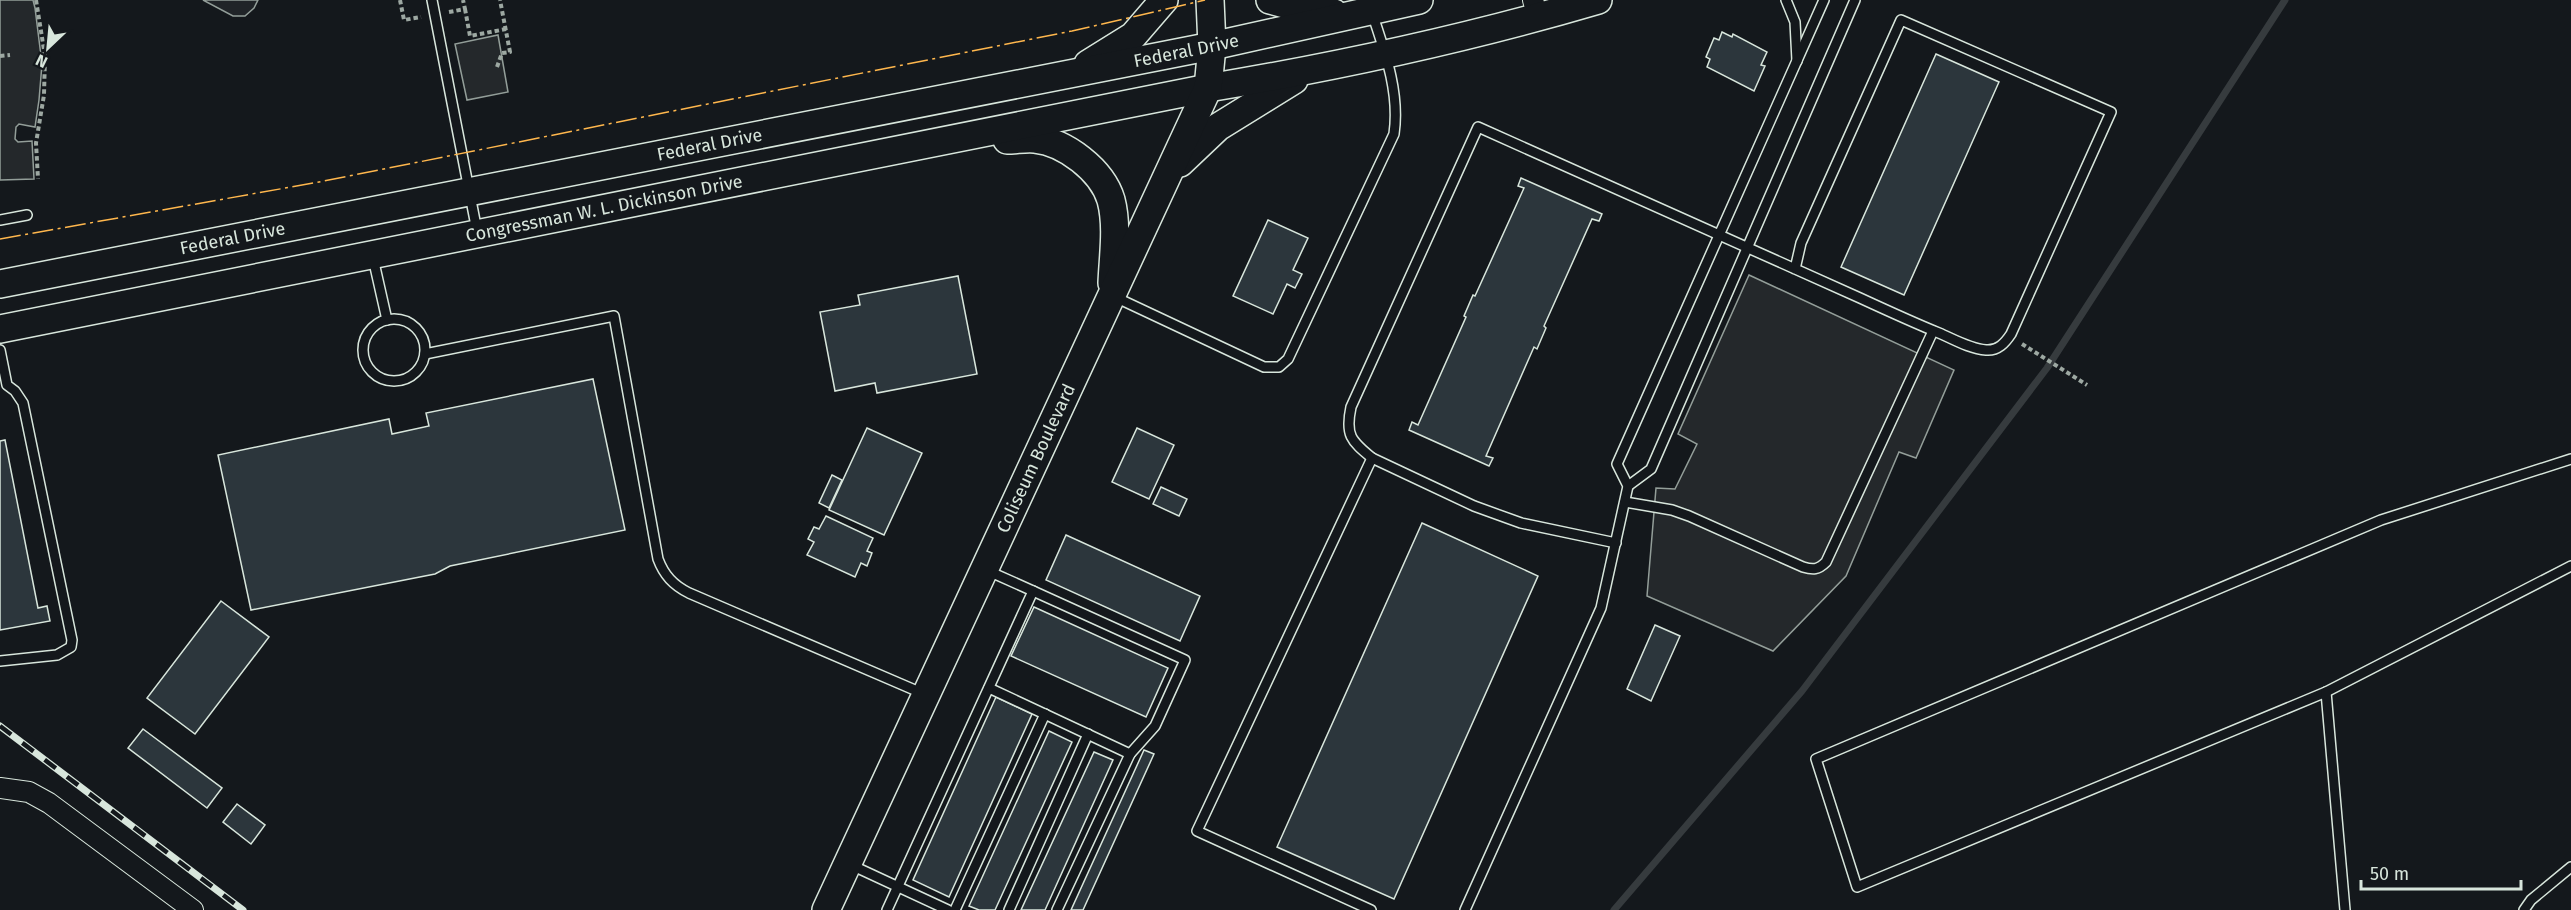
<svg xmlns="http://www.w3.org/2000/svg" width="2571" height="910" viewBox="0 0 2571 910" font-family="'Fira Sans',sans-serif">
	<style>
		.green { fill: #202428; stroke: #939e99; stroke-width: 1.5 }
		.parking { fill: #24282b; stroke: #939e99; stroke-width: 1.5 }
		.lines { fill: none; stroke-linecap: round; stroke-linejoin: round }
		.stream { stroke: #363b3e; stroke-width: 7 }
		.building { fill: #2c363c; stroke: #d8e6dc; stroke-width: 1.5 }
		.service-casing { stroke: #d8e6dc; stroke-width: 12 }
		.minor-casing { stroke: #d8e6dc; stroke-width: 22 }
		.secondary-casing { stroke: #d8e6dc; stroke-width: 30 }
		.path { stroke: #9da8a2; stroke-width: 4; stroke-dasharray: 4.5 3; stroke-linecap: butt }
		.service { stroke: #14181c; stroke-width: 9 }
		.minor { stroke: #14181c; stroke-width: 20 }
		.secondary { stroke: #14181c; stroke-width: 27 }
		.rail-casing { stroke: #d8e6dc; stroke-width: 7 }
		.rail { stroke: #14181c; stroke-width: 4.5; stroke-dasharray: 14; stroke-linecap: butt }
		.power { stroke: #ffb74d; stroke-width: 1.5; stroke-dasharray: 21 4.5 3 4.5; stroke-linecap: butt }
		.labels { text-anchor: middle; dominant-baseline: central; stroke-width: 4.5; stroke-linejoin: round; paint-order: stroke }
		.street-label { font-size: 18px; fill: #d8e6dc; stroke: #14181c }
	</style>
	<rect width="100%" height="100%" fill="#14181c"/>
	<path class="green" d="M203 0H258L254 8 245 16H233Z"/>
	<g class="parking">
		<path d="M0 0H33L35 8 42 64 39 100 35 127 19 124 16 127 15 139 18 142 32 141 34 179 0 180Z"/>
		<path d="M498 35 508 92 467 100 455 44Z"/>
		<path d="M1749 275 1954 370 1916 458 1899 452 1846 576 1773 651 1647 596 1656 488 1675 489 1697 444 1678 434Z"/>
	</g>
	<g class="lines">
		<path class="stream" d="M1614 910 1802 691 2047 368 2285 0"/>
	</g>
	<g class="building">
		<path d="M1722 32 1732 37 1733 34 1767 52 1761 65 1765 66 1754 91 1707 67 1710 59 1706 57 1714 38 1719 40Z"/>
		<path d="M1936 54 1999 82 1904 295 1841 267Z"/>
		<path d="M1521 178 1602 214 1599 221 1592 219 1544 326 1546 328 1537 349 1534 347 1486 456 1493 458 1489 466 1409 430 1412 422 1418 425 1466 317 1464 316 1473 295 1475 296 1524 188 1518 186Z"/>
		<path d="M1268 220 1308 238 1293 270 1302 274 1295 288 1287 284 1273 314 1233 296Z"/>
		<path d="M958 276 977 374 877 393 875 383 835 391 820 312 860 305 858 295Z"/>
		<path d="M593 379 625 530 450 566 435 574 251 610 218 455 389 419 392 434 429 426 426 413Z"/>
		<path d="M867 428 922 453 884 535 829 510Z"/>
		<path d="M1137 428 1174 445 1149 499 1112 482Z"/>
		<path d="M5 440 38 608 47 606 50 621 0 630V441Z"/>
		<path d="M832 475 842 480 829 508 819 503Z"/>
		<path d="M1161 487 1187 499 1179 516 1153 504Z"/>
		<path d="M826 516 873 538 867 551 872 553 867 566 861 563 855 577 807 555 814 542 808 539 814 527 819 529Z"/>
		<path d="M1422 523 1538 576 1394 899 1277 847Z"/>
		<path d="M1066 535 1200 596 1180 641 1046 580Z"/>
		<path d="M221 601 269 637 195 734 147 698Z"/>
		<path d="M1034 607 1168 668 1146 717 1011 656Z"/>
		<path d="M1655 625 1680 636 1651 701 1627 689Z"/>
		<path d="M996 697 1032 714 949 897 913 880Z"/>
		<path d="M143 729 222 788 207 808 128 748Z"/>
		<path d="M1049 731 1072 742 995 910H979L969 906Z"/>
		<path d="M1144 750 1154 754 1083 910H1071Z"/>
		<path d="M1094 752 1113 760 1045 910H1021Z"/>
		<path d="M237 804 265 825 251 844 223 822Z"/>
	</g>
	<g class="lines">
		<g class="service-casing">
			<g id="service">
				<path d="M432 0 477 231"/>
				<path d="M1786 0 1795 22 1797 61"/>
				<path d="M0 220 27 215"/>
				<path d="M373 258 387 320"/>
				<path d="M1115 297 1264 367H1279L1288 359 1394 134C1400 93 1385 52 1372 13"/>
				<circle cx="394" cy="350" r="31"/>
				<path d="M0 350 7 385 15 391 23 403 72 640 71 647 57 655 0 661"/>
				<path d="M425 354 614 316 658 559C664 575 673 585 689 593L924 694"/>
				<path d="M1372 458C1351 441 1345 435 1351 407L1478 127C1605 184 1732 241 1860 298 1886 310 1912 322 1939 333 1953 339 1970 349 1986 350 1998 351 2005 343 2011 334L2111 112 1901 20 1801 243 1795 269"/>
				<path d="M2571 459 2381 520 1816 759 1857 887 2326 692 2571 566"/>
				<path d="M1628 486 1651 469 1855 0"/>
				<path d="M1625 502 1672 510 1689 516 1803 567C1813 570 1818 570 1826 562L1933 331"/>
				<path d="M1033 591 1185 660 1155 726 1130 754"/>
				<path d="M989 688 1130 754 1057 910"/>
				<path d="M2326 692 2345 910"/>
				<path d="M849 864 948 910"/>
				<path d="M887 910 1033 591 986 570"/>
				<path d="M955 910 1045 714"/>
				<path d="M1009 910 1088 734"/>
				<path d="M1371 910 1197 831 1372 458 1474 506 1521 523 1616 543"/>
				<path d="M1465 910 1601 608 1628 486 1617 464 1824 0"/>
				<path d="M2524 910 2531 900 2571 867"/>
			</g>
		</g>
		<g class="minor-casing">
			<g id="minor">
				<path d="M1533 0 1538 18"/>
				<path d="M0 788 29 792 49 803 193 910"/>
			</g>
		</g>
		<g class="secondary-casing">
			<g id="secondary">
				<path d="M1270 0 1310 11 1334 13"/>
				<path d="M1088 64 1133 36 1164 0"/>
				<path d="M1007 140C1016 140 1026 138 1035 139 1065 142 1102 170 1111 200 1118 226 1113 257 1112 283"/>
				<path d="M1180 163 1218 127 1294 80"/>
				<path id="s1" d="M0 284 1212 46 1419 0"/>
				<path id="s2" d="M0 329 1208 88C1340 66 1469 38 1598 0"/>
				<path id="s3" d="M826 910 1208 88 1212 46 1210 0"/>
			</g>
		</g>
		<g class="path">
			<path d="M36 0 45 56 44 95 36 143 38 179"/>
			<path d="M400 0 404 20 421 17"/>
			<path d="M465 9 470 36 506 29"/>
			<path d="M449 12 465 9 463 0"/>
			<path d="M0 56 10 55"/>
			<path d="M497 67 502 53 510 52 500 0"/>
			<path d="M2022 344 2087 385"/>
		</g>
		<use href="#service" class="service"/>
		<use href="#minor" class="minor"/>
		<use href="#secondary" class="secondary"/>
		<g class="rail-casing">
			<path id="rail" d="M0 726 243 910"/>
		</g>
		<use href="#rail" class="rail"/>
		<path class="power" d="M0 239 319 182 1072 31 1205 0"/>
	</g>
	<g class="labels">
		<g class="street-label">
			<text stroke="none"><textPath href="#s1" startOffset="1209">Federal Drive</textPath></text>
			<text stroke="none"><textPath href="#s1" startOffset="723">Federal Drive</textPath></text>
			<text stroke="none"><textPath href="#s2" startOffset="616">Congressman W. L. Dickinson Drive</textPath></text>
			<text stroke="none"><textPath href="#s1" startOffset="237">Federal Drive</textPath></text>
			<text stroke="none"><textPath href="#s3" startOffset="498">Coliseum Boulevard</textPath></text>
		</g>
	</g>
	<g transform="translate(48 48) rotate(206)" stroke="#14181c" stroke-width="4.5" paint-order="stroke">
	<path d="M0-4.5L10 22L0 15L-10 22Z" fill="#d8e6dc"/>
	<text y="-9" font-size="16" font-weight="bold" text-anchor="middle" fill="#d8e6dc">N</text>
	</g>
	<path d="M2361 880v9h160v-9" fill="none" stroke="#d8e6dc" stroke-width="3"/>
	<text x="2370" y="880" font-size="18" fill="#d8e6dc" stroke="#14181c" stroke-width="4.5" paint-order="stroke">50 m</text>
</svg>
